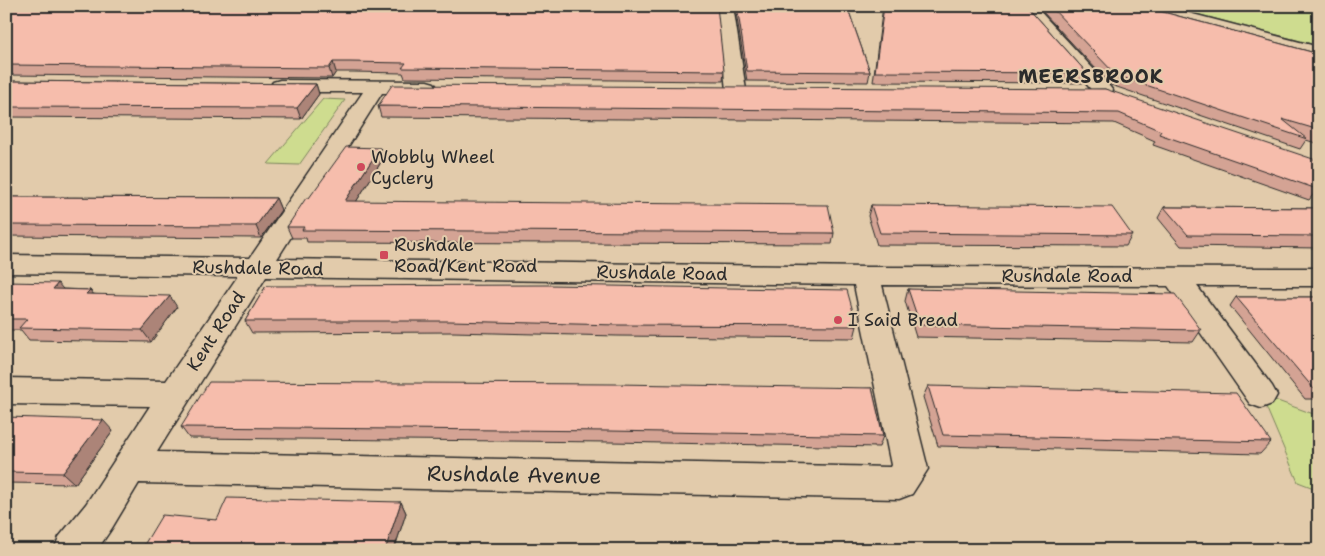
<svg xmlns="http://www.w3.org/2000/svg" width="1325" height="556" viewBox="0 0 1325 556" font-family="'Shantell Sans',sans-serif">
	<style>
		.green { fill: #cedc8f; stroke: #7c845d }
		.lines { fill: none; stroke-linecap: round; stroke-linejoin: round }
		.minor-casing { stroke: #2b2b2b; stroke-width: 3 }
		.minor { fill: #e2cbab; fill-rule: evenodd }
		.wall { fill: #d4a394; stroke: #2b2b2b }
		.shaded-wall { fill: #ac8478; stroke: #2b2b2b }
		.building { fill: #f6bdac; stroke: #2b2b2b }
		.poi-dot { fill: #d1495b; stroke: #e2cbab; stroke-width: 2 }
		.labels { text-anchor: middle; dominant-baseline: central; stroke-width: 4; stroke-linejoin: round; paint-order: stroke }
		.poi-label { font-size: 18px; fill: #2b2b2b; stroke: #e2cbab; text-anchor: start }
		.street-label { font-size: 18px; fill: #2b2b2b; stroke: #e2cbab }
		.far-district-label { font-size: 19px; font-weight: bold; letter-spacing: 1px; fill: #2b2b2b; stroke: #e2cbab }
		.near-street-label { font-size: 21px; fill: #2b2b2b; stroke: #e2cbab }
	</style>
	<rect width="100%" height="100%" fill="#e2cbab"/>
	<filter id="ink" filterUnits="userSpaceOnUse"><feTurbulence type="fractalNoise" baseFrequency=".02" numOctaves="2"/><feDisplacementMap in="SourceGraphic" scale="10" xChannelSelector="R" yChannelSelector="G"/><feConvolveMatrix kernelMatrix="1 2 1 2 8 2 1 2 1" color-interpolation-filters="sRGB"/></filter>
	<g filter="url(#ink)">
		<g class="green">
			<path d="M1166 6H1319V46Z"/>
			<path d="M323 99 345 100 299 165 268 164Z"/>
			<path d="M1261 395 1319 416V490L1298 482Z"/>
		</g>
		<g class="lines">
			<g class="minor-casing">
				<g id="minor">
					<path d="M717 6H733L746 90 743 94 736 96 729 94 726 90Z"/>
					<path d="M1018 6H1035L1110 87 1113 91 1110 95 1103 97 1096 95Z"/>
					<path d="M1135 6H1162L1319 47V58L1137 9Z"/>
					<path d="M280 80 427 81 434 83 437 87 434 91 427 93H382L277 259 866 267 1319 268V286H1197L1272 386 1277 395 1272 404 1261 408 1250 404 1168 286 882 285 928 469 912 494 899 499 139 483 112 528 97 550H54L59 537 86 504 150 406 6 404V378L166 381 238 276 6 273V255L250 258 363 92H280L273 90 270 86 273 82ZM266 277 854 285 891 465 890 467 157 452Z"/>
				</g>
			</g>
			<use href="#minor" class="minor"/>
		</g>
		<g class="wall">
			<path d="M6 6 724 71 723 81 405 78 403 73 353 72H336L332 78 6 75Z"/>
			<path d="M735 6H847L870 72 868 82 747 81Z"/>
			<path d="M883 6H1027L1087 73 1083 83 873 82Z"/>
			<path d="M1042 6H1141L1319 54V144L1306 140 1300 149 1111 85 1041 10Z"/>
			<path d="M6 81 316 84 319 94 301 119 6 117Z"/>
			<path d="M1105 89 1319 187 1309 200 1153 145 1155 141 1114 123 381 117 378 106Z"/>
			<path d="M380 148 383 159 356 202 834 233 832 244 307 242 306 238H292L287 227 309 198Z"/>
			<path d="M6 197 276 198 281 210 261 238 6 236Z"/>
			<path d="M871 205 1132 235 1126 246 877 245 868 216Z"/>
			<path d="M1164 207 1319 208V248L1181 246 1158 218Z"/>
			<path d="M6 282 63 289 90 290 93 294 177 307 151 342 29 340 21 330H6Z"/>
			<path d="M266 286 857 326 854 338 618 336 453 332 252 333 245 321Z"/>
			<path d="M908 289 1201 330 1193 342 916 337 905 301Z"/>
			<path d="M1236 297H1319V399H1305L1230 306Z"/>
			<path d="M928 386 1271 442 1260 454 938 446 923 397Z"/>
			<path d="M872 388 883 436 879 447 611 442 189 438 181 427Z"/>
			<path d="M6 417 113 431 75 484 6 483Z"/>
			<path d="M401 502 406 513 394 550H148L144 545 217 520Z"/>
		</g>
		<g class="shaded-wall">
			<path d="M333 62 336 72 332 78 329 68Z"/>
			<path d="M316 84 319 94 301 119 297 108Z"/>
			<path d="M380 148 383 159 349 213 345 201Z"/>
			<path d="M276 198 281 210 261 238 256 226Z"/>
			<path d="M58 283 67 294 53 289Z"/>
			<path d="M90 290 99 301 86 294Z"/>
			<path d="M170 296 177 307 151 342 142 330Z"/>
			<path d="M103 420 113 431 75 484 63 473Z"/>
			<path d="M401 502 406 513 394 550H385Z"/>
		</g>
		<g class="building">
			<path d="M6 6H717L724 71 402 68 406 63 350 62H333L329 68 6 65Z"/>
			<path d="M737 6H847L870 72 747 71Z"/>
			<path d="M884 6H1027L1087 73 875 72Z"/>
			<path d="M1050 6H1141L1319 54V130L1282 119 1307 139 1116 75Z"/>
			<path d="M6 81 316 84 297 108 6 107Z"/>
			<path d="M392 85 1105 89 1319 161V187L1317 189 1159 134 1161 131 1119 113 378 106Z"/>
			<path d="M346 147 380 148 345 201 828 205 834 233 302 230 304 227H287L306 198H309Z"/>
			<path d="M6 197 276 198 256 226 6 225Z"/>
			<path d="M871 205 1112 207 1132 235 880 233Z"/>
			<path d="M1164 207 1319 208V236L1188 235Z"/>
			<path d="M6 282 58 283 53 289 90 290 86 294 170 296 142 330 19 328 27 319H6Z"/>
			<path d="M549 285 847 290 857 326 617 325 450 321H245L266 286Z"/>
			<path d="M908 289 1175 294 1201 330 920 325Z"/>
			<path d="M1236 297H1319V390L1314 389Z"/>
			<path d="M209 382 614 384 872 388 883 436 610 431 181 427Z"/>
			<path d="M928 386 1236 393 1271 442 943 435Z"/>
			<path d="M6 417 103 420 63 473 6 472Z"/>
			<path d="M227 498 401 502 385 550H203L144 545 162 515 217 520Z"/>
		</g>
	</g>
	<g class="poi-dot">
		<circle cx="361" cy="167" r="5"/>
		<rect x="379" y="250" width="10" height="10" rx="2.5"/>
		<circle cx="838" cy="320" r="5"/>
	</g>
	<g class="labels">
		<g class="poi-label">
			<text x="371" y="157">Wobbly Wheel<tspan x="371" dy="21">Cyclery</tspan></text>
			<text x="394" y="245">Rushdale<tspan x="394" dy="21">Road/Kent Road</tspan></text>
			<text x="848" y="320">I Said Bread</text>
		</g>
		<g class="street-label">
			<text transform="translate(258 268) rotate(1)">Rushdale Road</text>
			<text transform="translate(662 273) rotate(1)">Rushdale Road</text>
			<text x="1067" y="276">Rushdale Road</text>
			<text transform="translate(216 331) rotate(-57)">Kent Road</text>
		</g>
		<g class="far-district-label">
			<text x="1091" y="76">MEERSBROOK</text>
		</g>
		<g class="near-street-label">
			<text transform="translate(514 475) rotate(1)">Rushdale Avenue</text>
		</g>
	</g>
	<rect width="1325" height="556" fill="none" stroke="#e2cbab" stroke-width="25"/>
	<rect x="12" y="12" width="1300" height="531" fill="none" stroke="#2b2b2b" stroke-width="2" filter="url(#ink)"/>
</svg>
